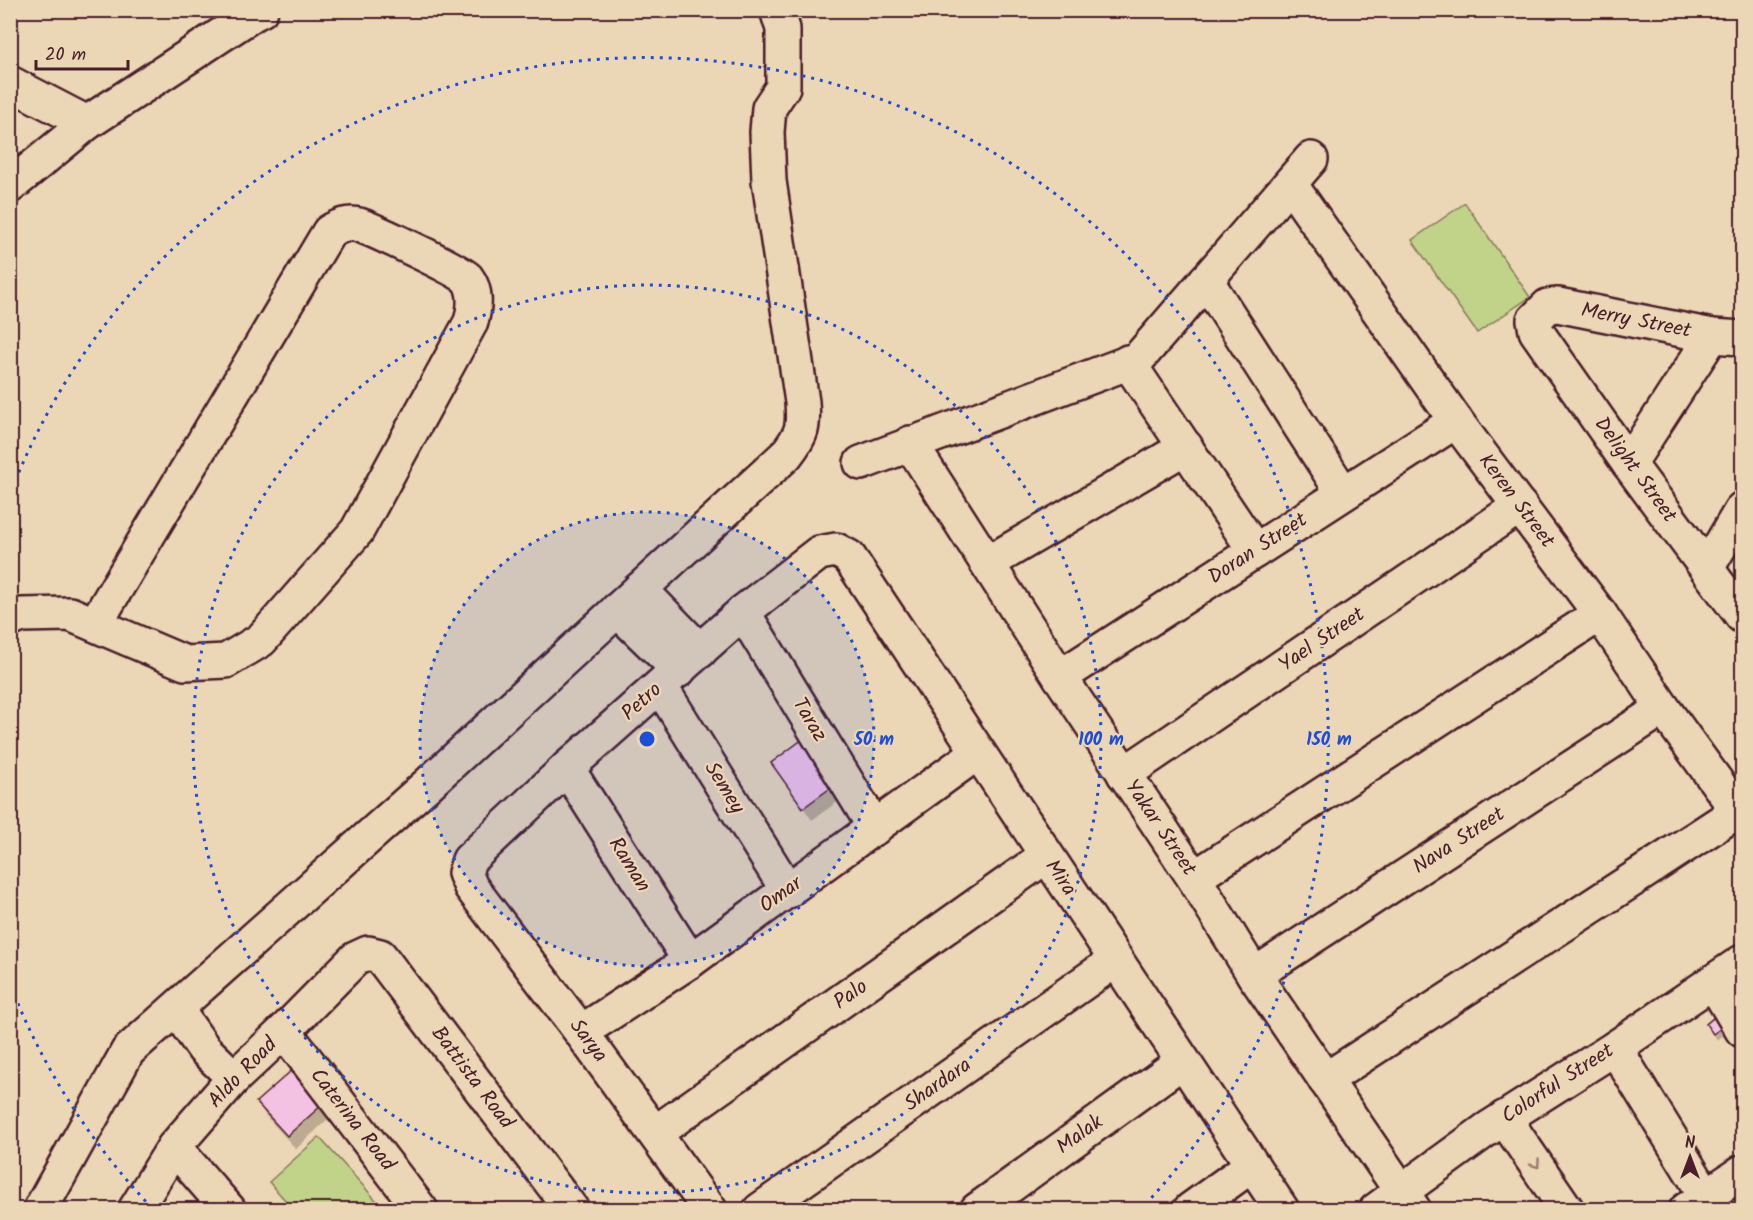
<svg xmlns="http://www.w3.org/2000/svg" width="1753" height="1220" viewBox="0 0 1753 1220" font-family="Kalam,sans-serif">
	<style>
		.green { fill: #c1d388; stroke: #86795a; stroke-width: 1.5 }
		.shadow { fill: #0003 }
		.building { fill: #f3c2e3; stroke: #4a1f2b; stroke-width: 1.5 }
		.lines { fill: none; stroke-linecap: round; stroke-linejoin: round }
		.minor-casing { stroke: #4a1f2b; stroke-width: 38 }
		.minor { stroke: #ebd6b5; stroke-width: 33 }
		.oneway { stroke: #9a7a70 }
		.ring { fill: none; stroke: #1d4ed8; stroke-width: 3; stroke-dasharray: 3 6 }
		.labels { text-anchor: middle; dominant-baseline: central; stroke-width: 4.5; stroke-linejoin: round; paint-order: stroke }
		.street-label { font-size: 21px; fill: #4a1f2b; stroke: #ebd6b5 }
		.centre { fill: #1d4ed8; stroke: #ebd6b5; stroke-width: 3 }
		.ring-label { font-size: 18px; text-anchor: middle; font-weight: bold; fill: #1d4ed8; stroke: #ebd6b5; stroke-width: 4.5; stroke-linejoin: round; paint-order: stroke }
	</style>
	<rect width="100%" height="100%" fill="#ebd6b5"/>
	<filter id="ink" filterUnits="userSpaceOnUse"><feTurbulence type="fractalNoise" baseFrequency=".0167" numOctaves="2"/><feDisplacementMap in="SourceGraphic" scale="12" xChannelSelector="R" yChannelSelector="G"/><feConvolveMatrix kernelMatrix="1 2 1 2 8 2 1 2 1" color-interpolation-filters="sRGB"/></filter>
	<g filter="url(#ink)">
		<g class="green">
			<path d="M1465 203 1530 297 1477 333 1412 240Z"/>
			<path d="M319 1137 384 1209H293L269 1182Z"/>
		</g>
		<g class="shadow">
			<path d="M781 777 839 782 847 795 812 820Z"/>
			<path d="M1708 1025 1735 1027 1717 1040Z"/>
			<path d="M291 1073 321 1106 328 1119 296 1149 265 1115 258 1102Z"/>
		</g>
		<g class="building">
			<path d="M807 736 840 781 803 808 771 763Z"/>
			<path d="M1725 1008 1732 1020 1713 1034 1706 1024Z"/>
			<path d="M291 1071 322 1105 287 1136 256 1102Z"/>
		</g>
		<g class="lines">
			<g class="minor-casing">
				<g id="minor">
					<path d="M10 83 87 123"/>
					<path d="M1290 184 1456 421 1600 614 1663 708 1742 817"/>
					<path d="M10 186 87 123 253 14 261 10"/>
					<path d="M1206 280 1343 493"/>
					<path d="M1742 338 1712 336 1558 305 1548 306 1534 320 1536 331 1629 464 1742 616"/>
					<path d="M1128 362 1255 551"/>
					<path d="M910 443 1060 677 1194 878 1254 975 1414 1210"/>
					<path d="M861 463 1138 359 1311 159"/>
					<path d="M1629 464 1712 336"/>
					<path d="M988 563 1186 447"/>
					<path d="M1707 568 1742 509"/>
					<path d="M640 589 700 651"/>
					<path d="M617 610 679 670"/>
					<path d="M743 612 875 828"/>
					<path d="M10 620 21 615 70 614 185 663 226 661 261 640 357 531 471 322C475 307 477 291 467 278 461 271 372 229 359 225 348 222 339 226 329 232L95 624"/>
					<path d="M1060 677 1456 421"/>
					<path d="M660 686 788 891"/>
					<path d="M567 768 690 961"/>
					<path d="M1124 774 1520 506"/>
					<path d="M1194 878 1600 614"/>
					<path d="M1254 975 1663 708"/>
					<path d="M1714 983 1742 1030"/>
					<path d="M176 1009 204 1049 234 1078"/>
					<path d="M284 1031 421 1210"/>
					<path d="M581 1032 690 961 977 753"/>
					<path d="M1615 1048 1706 1196"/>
					<path d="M1325 1080 1738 811"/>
					<path d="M1504 1118 1567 1210"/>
					<path d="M655 1133 1046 856"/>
					<path d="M174 1147 229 1210"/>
					<path d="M40 1210 128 1051 426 786 786 455C802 434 804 429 802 402L769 181 767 132 769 108 783 87V29L777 10"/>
					<path d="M135 1210 174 1147 234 1078 284 1031 355 959 368 953 380 956 572 1210"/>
					<path d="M710 1210 581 1032 471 887 465 873 469 860 567 768 743 612 819 553 836 550 849 557 1282 1210"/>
					<path d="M760 1210 1116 960"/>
					<path d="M977 1210 1183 1061"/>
					<path d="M1190 1210 1252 1165"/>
					<path d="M1376 1210 1486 1130 1615 1048 1742 962"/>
					<path d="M1686 1210 1742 1172"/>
				</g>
			</g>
			<use href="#minor" class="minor"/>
		</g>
		<defs><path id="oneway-chevron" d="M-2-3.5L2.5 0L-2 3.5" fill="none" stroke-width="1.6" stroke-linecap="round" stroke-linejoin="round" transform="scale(1.5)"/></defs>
		<use class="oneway" href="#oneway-chevron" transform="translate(1536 1164) rotate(55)"/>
	</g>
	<circle cx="647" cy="739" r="227" fill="#1d4ed8" fill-opacity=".12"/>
	<g class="ring">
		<circle cx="647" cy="739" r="227"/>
		<circle cx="647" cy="739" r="454"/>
		<path d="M152 1208A682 682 0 0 1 12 989M12 489A682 682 0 1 1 1142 1208"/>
	</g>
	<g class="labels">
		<g class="street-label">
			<text transform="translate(1636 321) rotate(11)">Merry Street</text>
			<text transform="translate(1635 470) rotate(54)">Delight Street</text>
			<text transform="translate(1516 501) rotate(53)">Keren Street</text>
			<text transform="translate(1258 549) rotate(-33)">Doran Street</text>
			<text transform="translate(1322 640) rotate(-34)">Yael Street</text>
			<text transform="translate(642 702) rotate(-42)">Petro</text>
			<text transform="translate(809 720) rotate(59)">Taraz</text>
			<text transform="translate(724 788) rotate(58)">Semey</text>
			<text transform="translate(1160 828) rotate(56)">Yakar Street</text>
			<text transform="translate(1459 841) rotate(-33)">Nava Street</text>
			<text transform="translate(629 865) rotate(58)">Raman</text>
			<text transform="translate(1060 878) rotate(56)">Mira</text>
			<text transform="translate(781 895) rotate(-36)">Omar</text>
			<text transform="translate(851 995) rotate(-35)">Palo</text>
			<text transform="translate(588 1041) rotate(53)">Sarya</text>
			<text transform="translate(243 1073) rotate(-46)">Aldo Road</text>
			<text transform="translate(472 1078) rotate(53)">Battista Road</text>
			<text transform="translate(1558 1084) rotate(-33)">Colorful Street</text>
			<text transform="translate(938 1085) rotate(-35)">Shardara</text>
			<text transform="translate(352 1120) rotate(52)">Caterina Road</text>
			<text transform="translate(1080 1135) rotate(-36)">Malak</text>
		</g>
	</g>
	<circle cx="647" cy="739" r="9" class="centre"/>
	<g class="ring-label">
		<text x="874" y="745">50 m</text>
		<text x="1101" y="745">100 m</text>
		<text x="1329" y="745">150 m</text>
	</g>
	<rect width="1753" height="1220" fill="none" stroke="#ebd6b5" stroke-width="36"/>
	<rect x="18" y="18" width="1717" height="1184" fill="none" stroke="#4a1f2b" stroke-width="2" filter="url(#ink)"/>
	<g transform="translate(1690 1157)" stroke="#ebd6b5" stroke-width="4.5" paint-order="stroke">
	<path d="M0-4.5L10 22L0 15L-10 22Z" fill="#4a1f2b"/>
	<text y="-9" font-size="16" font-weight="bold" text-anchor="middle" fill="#4a1f2b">N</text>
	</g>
	<path d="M36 60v9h92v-9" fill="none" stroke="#4a1f2b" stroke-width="3"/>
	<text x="45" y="60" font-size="18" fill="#4a1f2b" stroke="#ebd6b5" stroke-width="4.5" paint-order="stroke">20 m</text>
</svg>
